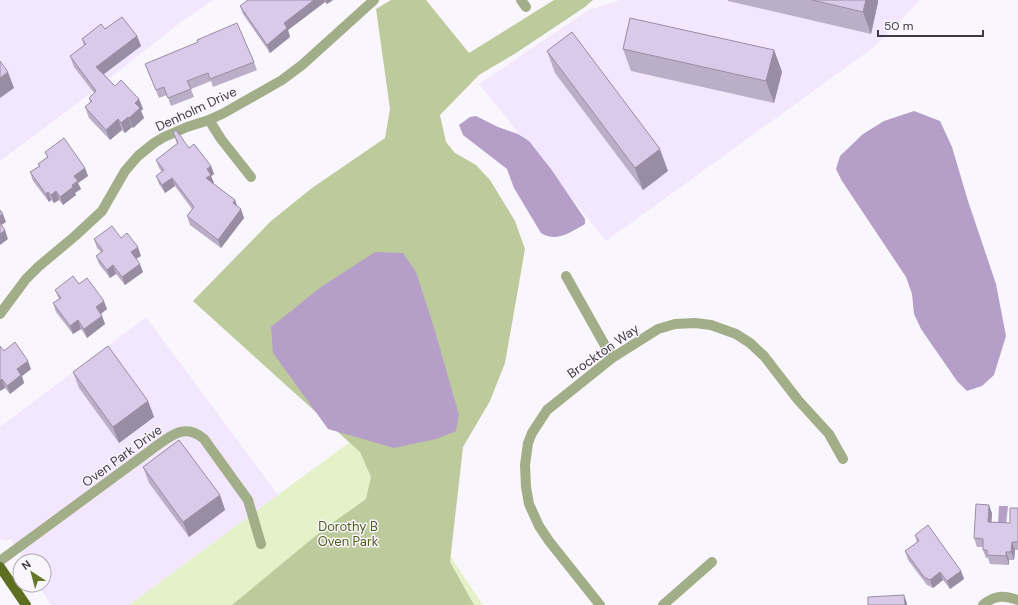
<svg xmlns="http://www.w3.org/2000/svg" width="1018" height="605" viewBox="0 0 1018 605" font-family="'DM Sans',sans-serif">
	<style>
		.built { fill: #f3e7fe }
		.green { fill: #e5f1c9 }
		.forest { fill: #bdca9c }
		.water { fill: #b59fc9 }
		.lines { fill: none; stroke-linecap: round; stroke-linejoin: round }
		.minor { stroke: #a2ae87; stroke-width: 10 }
		.major { stroke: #5d6f20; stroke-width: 10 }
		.wall { fill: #bbaec8 }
		.shaded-wall { fill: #998da3 }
		.building { fill: #dacae9; stroke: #998da3 }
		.labels { text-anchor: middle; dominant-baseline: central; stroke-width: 3; stroke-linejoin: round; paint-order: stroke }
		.street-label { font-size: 13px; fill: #3f3945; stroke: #faf6fd }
		.park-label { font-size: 13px; fill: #505f1a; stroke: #faf6fd }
	</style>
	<rect width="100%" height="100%" fill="#faf6fd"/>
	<g class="built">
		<path d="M0 0H213L181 22 79 102 0 161Z"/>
		<path d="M620 0H920L877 45 606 241 479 84 589 10Z"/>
		<path d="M146 317 278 495 129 605H51L38 585H44V561H26L10 539 7 541 0 539V427Z"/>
	</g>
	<path class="green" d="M366 430 483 605H129Z"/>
	<path class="forest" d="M391 0H426L469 53 554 0H593L585 7 516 53 479 75 440 115 446 142 455 153 476 165 490 180 515 221 525 249 505 363 490 401 463 447 450 562 474 605H232L324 529 366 499 371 477 360 452 193 301 271 221 312 188 385 138 390 109 376 9Z"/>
	<g class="water">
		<path d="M914 111 940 121 952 147 968 201 996 284 1006 336 994 375 982 386 967 391 957 381 921 329 914 314 912 294 906 277 842 181 836 169 840 156 863 134 884 121Z"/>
		<path d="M476 116 498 127 518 134 529 141 551 169 585 219V224C571 232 556 243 541 233L514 188 507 169 463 135 459 125 470 117Z"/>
		<path d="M375 252 403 253 416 272 435 331 459 415 456 431 436 439 394 448 328 429 273 353 271 327 321 287Z"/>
		<path d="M999 506H1008L1006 525 998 524Z"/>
	</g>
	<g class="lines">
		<g class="minor">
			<path d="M521 0 526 7"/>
			<path d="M209 120 221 139 251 177"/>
			<path d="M566 276 612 358"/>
			<path d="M0 314 26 279 38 267 75 236 102 211 125 171 138 156 154 143 164 137 187 127 209 120 224 113 282 80 302 65 374 0"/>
			<path d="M0 561 151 450C168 438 184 421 204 439L248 500 261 544"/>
			<path d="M600 605 549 541 539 526 529 504 526 487 525 465 528 443 532 433 547 410 612 358 658 329 675 324 695 323 711 325 736 334 750 343 764 356 798 400 829 434 843 459"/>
			<path d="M663 605 712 562"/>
			<path d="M983 605C994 595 1004 595 1018 600"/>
		</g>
		<path class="major" d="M0 567 26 605"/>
	</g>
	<g class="wall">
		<path d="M248 0H333L327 4 325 2 288 30 290 37 270 53 243 14 240 6Z"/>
		<path d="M728 0H878V2L871 34 728 1Z"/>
		<path d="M105 29 137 36 141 46 104 74 115 86 139 99 143 109 141 111 144 118 133 128 132 127 125 133 122 130 110 140 89 118 85 107 90 102 89 98 94 93 74 67 70 56 84 46 82 39Z"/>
		<path d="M623 49 774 50 782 72 774 103 631 71Z"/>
		<path d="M547 51 668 171 643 190 555 73Z"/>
		<path d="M254 62 257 70 213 87 211 81 191 89 194 97 171 106 167 95 159 98 145 64Z"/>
		<path d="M173 132 189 148 211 166 214 174 211 176 214 183 213 184 235 200 237 206 244 218 221 248 190 225 187 216 192 209 175 186 165 193 159 184 156 176 162 172 159 168 156 160 177 144Z"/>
		<path d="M45 152 85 168 88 176 78 183 81 189 75 193 76 195 63 205 59 200 54 203 51 200 49 202 33 181 30 172 39 166 38 164 47 157Z"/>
		<path d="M121 238 141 256 136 259 143 272 125 285 116 274 110 278 99 264 96 256 101 252 97 248 94 239Z"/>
		<path d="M79 284 107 309 101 314 102 316 105 324 87 338 81 329 73 334 56 312 53 303 59 299 55 290Z"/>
		<path d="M4 351 31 369 22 376 24 383 10 394 5 388 0 391Z"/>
		<path d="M73 372 148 401 154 417 119 443 79 388Z"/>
		<path d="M143 467 220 495 225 510 189 537 149 483Z"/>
		<path d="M1018 508V550H1015L1014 560H1009V565L990 564 988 558H986L983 550V547H977L974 538 992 513 991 522 1010 523Z"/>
		<path d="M915 535 961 571 964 579 950 589 943 580 933 588 927 585 908 560 905 551 917 543Z"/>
	</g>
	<g class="shaded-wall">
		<path d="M314 0H324L325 2 288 30 290 37 270 53 267 45 284 23Z"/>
		<path d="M325 0H333L327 4Z"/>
		<path d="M866 0H878V2L871 34 863 12Z"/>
		<path d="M137 36 141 46 100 77 96 67Z"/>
		<path d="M774 50 782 72 774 103 766 81Z"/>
		<path d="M8 72 14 88 0 98V78Z"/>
		<path d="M139 99 143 109 141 111 144 118 133 128 129 118 135 103Z"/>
		<path d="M128 117 132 127 125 133 121 123Z"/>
		<path d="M118 119 122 130 110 140 106 130Z"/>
		<path d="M660 149 668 171 643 190 635 168Z"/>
		<path d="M211 166 214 174 211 176 214 183 209 187 206 178 207 169Z"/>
		<path d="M85 168 88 176 78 183 81 189 75 193 76 195 63 205 60 197 72 185 74 176Z"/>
		<path d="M172 178 175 186 165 193 162 185Z"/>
		<path d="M56 191 59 200 54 203 51 195Z"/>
		<path d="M48 192 51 200 49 202 46 194Z"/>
		<path d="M235 200 238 208 233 203Z"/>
		<path d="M241 209 244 218 221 248 218 240Z"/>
		<path d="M3 214 6 222 0 226V216Z"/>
		<path d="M5 230 8 239 0 245V234Z"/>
		<path d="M138 247 141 256 134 260 131 252Z"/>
		<path d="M140 264 143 272 125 285 122 277Z"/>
		<path d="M113 265 116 274 110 278 107 270Z"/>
		<path d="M104 301 107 309 99 315 96 307Z"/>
		<path d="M102 316 105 324 87 338 84 329Z"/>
		<path d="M78 320 81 329 73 334 70 326Z"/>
		<path d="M28 361 31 369 22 376 24 383 10 394 7 386 17 369Z"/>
		<path d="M2 379 5 388 0 391V381Z"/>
		<path d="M148 401 154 417 119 443 113 427Z"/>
		<path d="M220 495 225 510 189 537 183 522Z"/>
		<path d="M989 505 992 513 991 530 988 522Z"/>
		<path d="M1012 542 1015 550 1014 560 1011 552Z"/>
		<path d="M1006 552 1009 560V565L1006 556Z"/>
		<path d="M961 571 964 579 950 589 947 581Z"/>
		<path d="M940 572 943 580 933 588 930 580Z"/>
		<path d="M904 595 907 603V605H905Z"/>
	</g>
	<g class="building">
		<path d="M248 0H314L284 23 287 28 267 45 240 6Z"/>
		<path d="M812 0H866L863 12Z"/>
		<path d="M122 17 137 36 96 67 115 86 121 80 139 99 135 103 140 108 129 118 128 117 121 123 118 119 106 130 85 107 92 101 89 98 96 91 70 56 86 44 82 39 101 24 105 29Z"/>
		<path d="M630 18 774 50 766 81 623 49Z"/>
		<path d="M237 23 254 62 210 79 208 73 187 81 191 89 168 98 164 87 156 90 145 64 198 42 197 40Z"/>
		<path d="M572 32 660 149 635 168 547 51Z"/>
		<path d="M0 61 8 72 0 78Z"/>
		<path d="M176 130 189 148 194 144 211 166 207 169 211 175 206 178 235 200 233 203 241 209 218 240 187 216 194 207 172 178 162 185 156 176 164 170 156 160 178 143 173 132Z"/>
		<path d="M64 138 85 168 74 176 78 181 72 185 73 187 60 197 56 191 51 195 48 192 46 194 30 172 40 166 38 164 48 157 45 152Z"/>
		<path d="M0 210 3 214 0 216Z"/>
		<path d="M0 223 5 230 0 234Z"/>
		<path d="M112 226 121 238 127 233 138 247 131 252 140 264 122 277 113 265 107 270 96 256 103 251 94 239Z"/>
		<path d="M73 276 79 284 87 278 104 301 96 307 102 316 84 329 78 320 70 326 53 303 61 298 55 290Z"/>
		<path d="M15 342 28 361 17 369 21 375 7 386 2 379 0 381V346L4 351Z"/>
		<path d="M108 346 148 401 113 427 73 372Z"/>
		<path d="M179 440 220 495 183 522 143 467Z"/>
		<path d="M976 504 989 505 988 522 1010 523V508H1018V542H1012L1011 552H1006V556L987 555V550H983V539L974 538Z"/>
		<path d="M928 525 961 571 947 581 940 572 930 580 924 577 905 551 919 541 915 535Z"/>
		<path d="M904 595 905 605H868V597Z"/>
	</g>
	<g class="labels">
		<g class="street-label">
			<text transform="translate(196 109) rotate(-25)">Denholm Drive</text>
			<text transform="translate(603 351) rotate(-35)">Brockton Way</text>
			<text transform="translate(122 456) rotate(-36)">Oven Park Drive</text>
		</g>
		<g class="park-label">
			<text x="348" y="526">Dorothy B<tspan x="348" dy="15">Oven Park</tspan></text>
		</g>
	</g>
	<g transform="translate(32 573) rotate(324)"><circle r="19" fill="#faf6fd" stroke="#afaab3"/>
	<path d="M0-3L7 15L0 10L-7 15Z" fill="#657827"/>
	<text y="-6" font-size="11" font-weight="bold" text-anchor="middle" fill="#3f3945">N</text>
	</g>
	<path d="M878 30v6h105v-6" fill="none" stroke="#3f3945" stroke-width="2"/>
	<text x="884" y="30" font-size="12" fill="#3f3945" stroke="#faf6fd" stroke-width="3" paint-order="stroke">50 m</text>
</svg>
